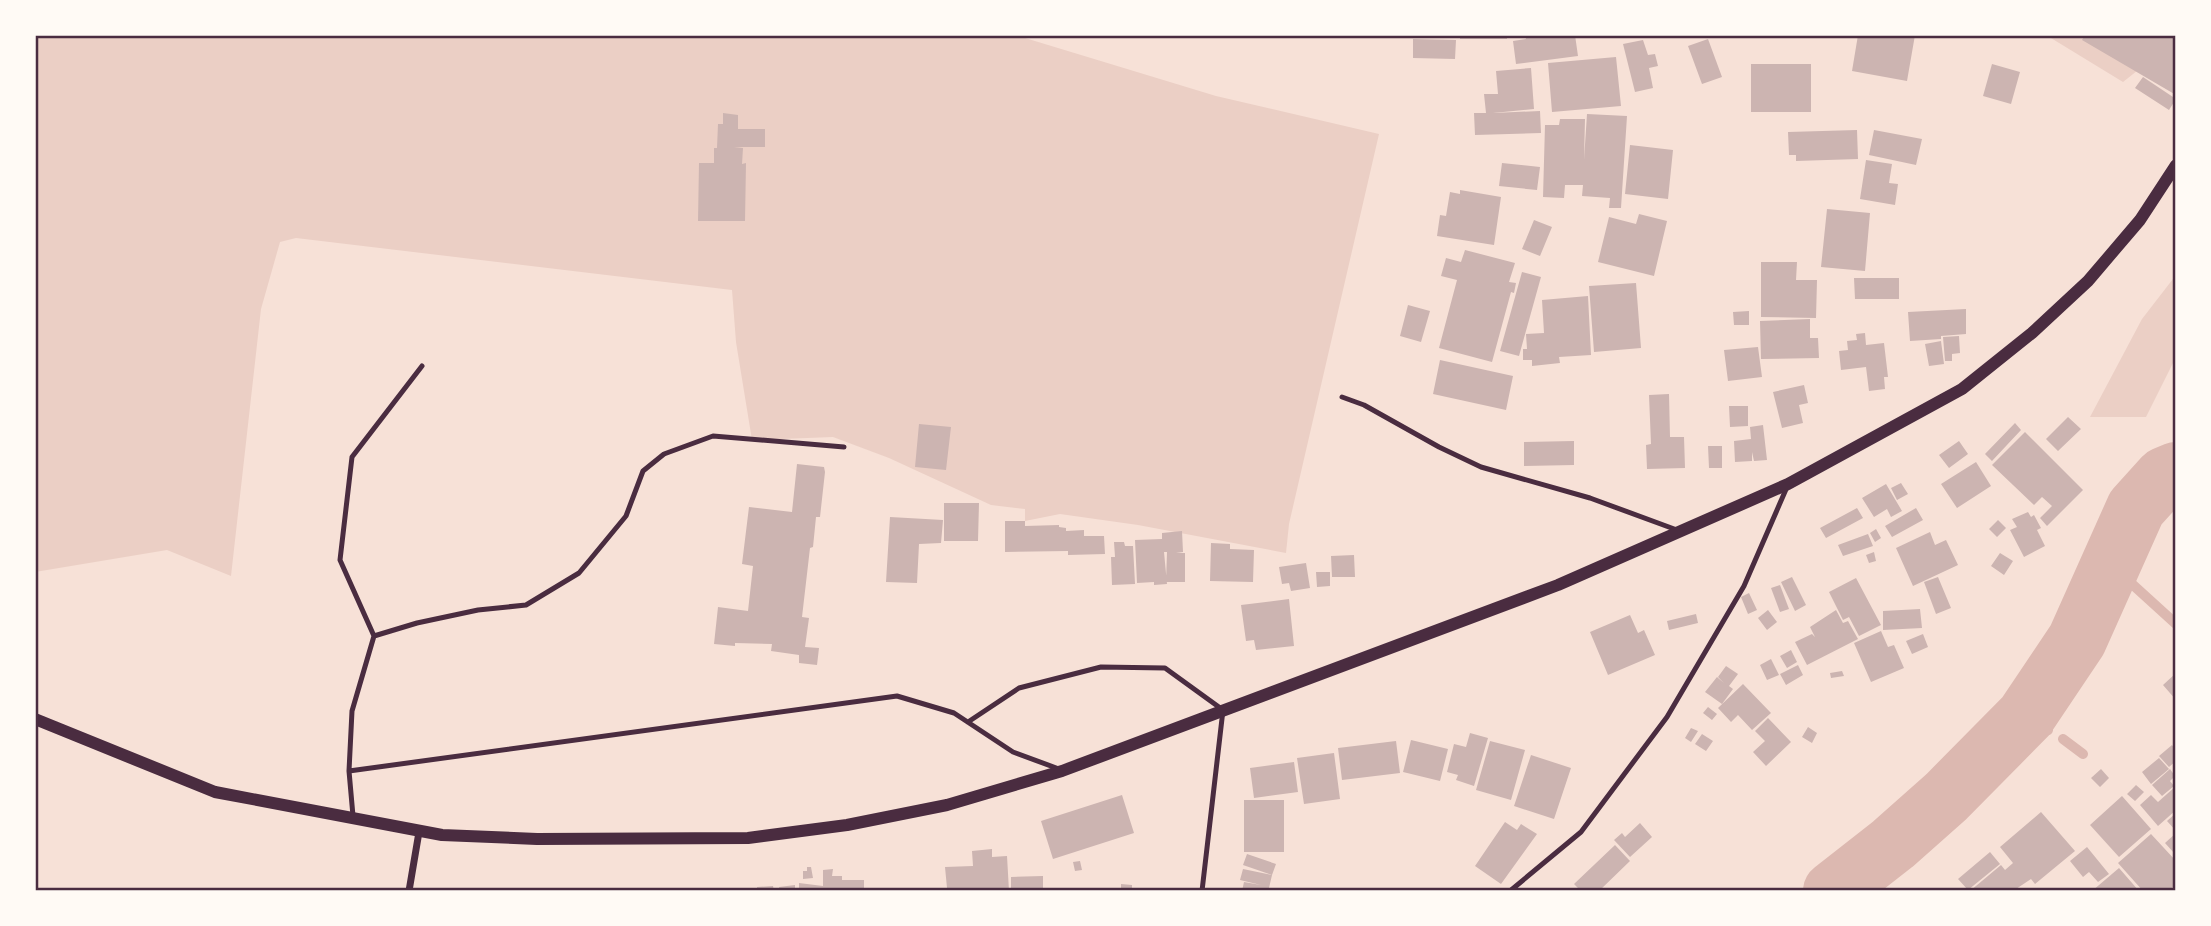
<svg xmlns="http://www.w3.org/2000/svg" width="2211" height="926" viewBox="0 0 2211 926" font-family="'Source Serif 4',serif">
	<rect width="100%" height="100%" fill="#f7e1d7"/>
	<path fill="#ebcfc5" d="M35 35H1015L1216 96 1379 134 1289 524 1286 553 1138 525 1060 514 1025 521V509L991 505 889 458 833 437 752 440 736 342 732 290 296 238 280 242 261 309 231 576 167 550 35 572Z
		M2046 35H2176V40L2123 82Z
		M2176 275V357L2146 417H2090L2142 319Z"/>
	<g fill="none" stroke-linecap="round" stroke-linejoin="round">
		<path stroke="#dcb8b0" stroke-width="10" d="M2110 564 2176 624
			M2026 716 2048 730
			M2063 739 2083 754"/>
		<path stroke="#dcb8b0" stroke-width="60" d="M1833 891 1893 844 1946 797 2026 716 2077 640 2136 508 2164 477 2176 472"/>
	</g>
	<path fill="#ccb4b1" d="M1460 35H1507V39H1460Z
		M1525 35H1575L1578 56 1516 64 1513 41 1526 39Z
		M1858 35H1915L1907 81 1852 71Z
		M2085 35H2176V95L2082 40Z
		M1413 39 1456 40 1455 59 1413 58Z
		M1708 39 1722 77 1702 84 1688 46Z
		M1643 40 1648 55 1655 54 1658 66 1649 68 1653 88 1635 92 1623 44Z
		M1616 57 1621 106 1552 112 1548 63Z
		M1751 64H1811V112H1751Z
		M1992 64 2020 72 2011 104 1983 96Z
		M1531 68 1534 109 1493 113 1540 111 1541 133 1475 135 1474 113H1486L1484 94H1498L1496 71Z
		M2143 77 2176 99 2169 110 2135 88Z
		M723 113 738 115V129H765V147H734L743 148 742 164 746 163 745 221H698L699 163H714V148H717L718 124H723Z
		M1587 114 1627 116 1621 208H1609L1610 198 1582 196 1583 185H1565L1564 198 1543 197 1545 125H1559L1560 119H1585L1584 160Z
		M1857 130 1858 159 1796 161V155H1789L1788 132Z
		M1874 130 1922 139 1916 165 1869 155Z
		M1630 145 1673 150 1668 199 1625 194Z
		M1866 160 1892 164 1889 183 1898 184 1895 205 1860 199Z
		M1502 163 1540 167 1537 190 1499 186Z
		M1460 190 1501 197 1494 245 1437 236 1440 215 1446 216 1450 192 1460 194Z
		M1827 209 1870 213 1865 271 1821 267Z
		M1639 214 1667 221 1654 276 1598 262 1609 217 1636 224Z
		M1534 220 1552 227 1540 256 1522 249Z
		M1465 250 1515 263 1509 282 1516 283 1514 293 1511 292 1492 362 1439 348 1457 280 1441 276 1446 258 1461 262Z
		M1761 262H1797L1796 280H1817L1816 318 1761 317Z
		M1522 272 1541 277 1519 356 1500 351Z
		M1854 278H1899V299H1855Z
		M1636 283 1641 348 1594 352 1589 286Z
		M1588 296 1591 355 1559 357 1560 363 1532 366V360H1523V349H1527L1526 334 1544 333 1542 300Z
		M1408 305 1430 311 1421 342 1400 336Z
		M1966 309V334L1941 336V339L1910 341 1908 312Z
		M1749 311V325H1734L1733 312Z
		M1810 319V338H1818L1819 358 1761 359 1760 321Z
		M1865 333 1866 345 1884 343 1888 377H1884L1885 389 1869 391 1866 367 1841 370 1839 351 1848 350 1847 341 1857 340 1856 334Z
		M1959 336 1960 353 1952 354V361H1945L1943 337Z
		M1941 341 1944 364 1929 366 1925 344Z
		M1758 347 1762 377 1728 381 1724 350Z
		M1440 360 1513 376 1506 410 1433 394Z
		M1804 385 1808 403 1799 405 1803 423 1782 428 1773 392Z
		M1669 394 1670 437H1684L1685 468 1647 469 1646 445 1651 444 1649 395Z
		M1729 406H1748V426L1730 427Z
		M2068 417 2081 429 2058 451 2046 439Z
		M2015 423 2021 430 1992 461 1985 454Z
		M919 424 951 427 946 470 915 467Z
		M1763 425 1767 460 1754 461 1752 452V461L1735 462 1734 441 1751 439 1750 427Z
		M2025 432 2083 490 2047 526 2040 518 2052 506 2042 497 2034 505 1992 465Z
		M1574 441V465L1524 466V442Z
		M1959 441 1968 454 1949 468 1939 455Z
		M1708 446H1722V468H1709Z
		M1976 462 1991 486 1957 508 1941 484Z
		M797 464 824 467 825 472 820 517H816L813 547 810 548 802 617 809 618 805 647 819 648 817 665 799 663V655L771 651 772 644 735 643V646L714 644 718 607 748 611 753 566 742 564 749 507 792 512Z
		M1901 483 1908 494 1897 500 1891 488Z
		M1886 484 1902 511 1891 517 1887 509 1874 517 1862 498Z
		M944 503H979L978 541H944Z
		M1857 508 1863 518 1826 538 1820 528Z
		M1916 508 1923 520 1892 537 1885 526Z
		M2028 512 2031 517 2034 515 2041 528 2037 530 2045 546 2024 557 2010 530 2017 527 2012 519Z
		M890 517 943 520 941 543 919 544 917 583 886 582Z
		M1998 520 2006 528 1997 537 1989 529Z
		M1005 521H1025V526L1059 525V527L1066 528V531L1084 530V536H1104L1105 554 1068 555V551L1005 552Z
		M1876 529 1881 538 1875 542 1870 533Z
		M1182 531 1183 552 1176 553H1185V582H1166L1167 552H1164L1167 584 1154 585V582L1137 583 1135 540 1162 539V533Z
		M1930 532 1935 545 1946 540 1958 565 1913 586 1896 548Z
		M1868 534 1873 546 1843 556 1838 545Z
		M1114 542H1124L1125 546H1133L1135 584 1112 585 1111 557H1115Z
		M1211 543 1230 544V549L1254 550 1253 582 1210 581Z
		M1874 552 1876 561 1869 563 1866 555Z
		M2000 553 2013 561 2004 575 1991 566Z
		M1354 555 1355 577H1332L1331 556Z
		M1306 563 1310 588 1291 591 1289 583 1282 584 1279 567Z
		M1316 572H1330V586L1317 587Z
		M1792 577 1806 605 1795 611 1781 582Z
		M1938 577 1951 608 1936 614 1924 582Z
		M1856 578 1881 625 1859 636 1849 617 1843 620 1829 592Z
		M1780 585 1789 609 1780 612 1771 588Z
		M1749 593 1757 610 1748 614 1741 597Z
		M1289 599 1294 646 1256 650 1254 640 1246 641 1241 605Z
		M1920 609 1922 628 1883 630V611Z
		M1768 610 1777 622 1767 630 1758 618Z
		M1836 610 1843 623 1848 621 1858 639 1807 665 1795 642 1812 634 1815 637 1810 627Z
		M1696 614 1698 623 1669 630 1667 621Z
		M1630 615 1638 633 1644 630 1655 655 1608 675 1590 632Z
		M1881 631 1888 647 1894 645 1904 668 1871 682 1854 643Z
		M1923 634 1928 647 1912 654 1906 641Z
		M1791 650 1797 662 1787 668 1780 656Z
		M1771 659 1779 675 1767 680 1760 665Z
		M1798 665 1803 675 1786 685 1780 674Z
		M1726 666 1738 674 1729 686 1733 689 1722 704 1705 692 1717 677 1724 683 1718 677Z
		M1842 671 1844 676 1831 678 1830 673Z
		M2176 673V700L2163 685Z
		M1743 684 1771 713 1752 730 1738 715 1731 722 1718 708Z
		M1708 707 1717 714 1712 720 1703 713Z
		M1768 718 1791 742 1766 766 1753 752 1765 741 1755 731Z
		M1808 727 1817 733 1812 743 1802 737Z
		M1691 728 1698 731 1691 742 1685 738Z
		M1470 733 1488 738 1474 786 1456 780 1458 775 1447 772 1454 744 1466 747Z
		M1702 734 1713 741 1706 751 1695 744Z
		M1411 740 1448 749 1440 781 1403 772Z
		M1396 741 1400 773 1342 780 1338 748Z
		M1490 741 1525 750 1511 800 1476 790Z
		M2172 745 2176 751V761L2169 767 2159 756Z
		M1334 753 1340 799 1304 804 1297 758Z
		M1531 755 1571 768 1554 819 1514 806Z
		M2159 758 2169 769 2151 784 2142 772Z
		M1294 762 1298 792 1254 798 1250 768Z
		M2101 769 2109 778 2100 787 2091 778Z
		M2170 769 2175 776 2170 781 2174 786 2162 796 2152 785Z
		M2136 785 2144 792 2135 801 2127 794Z
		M2176 786V810L2158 826 2140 805 2151 795 2158 802Z
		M1122 795 1134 833 1053 859 1041 821Z
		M2122 796 2151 829 2119 857 2090 825Z
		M1244 800H1284V852H1244Z
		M2041 812 2075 851 2035 884 2031 879 2013 891H1970L2001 865 2005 870 2013 863 2000 847Z
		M2176 813V831L2167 821Z
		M1505 822 1517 830 1521 824 1537 834 1501 884 1475 866Z
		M1640 823 1652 837 1630 857 1614 840 1622 833 1625 837Z
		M2176 833V851L2174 853 2165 843Z
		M2151 834 2176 861V884L2169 891H2143L2118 863Z
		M1615 845 1630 861 1599 891H1581L1574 884Z
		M2087 847 2109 874 2098 882 2089 872 2083 877 2070 861Z
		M992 849V857L1007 856 1009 891H938V888H947L945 867 973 866 972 851Z
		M1990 852 2000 864 1968 890 1958 879Z
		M1247 854 1276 864 1272 875 1243 865Z
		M1080 861 1082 870 1075 871 1073 862Z
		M807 867H811L813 878 803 879V871H807Z
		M2119 868 2139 891H2092Z
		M833 869 832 876H842V880H864V891H799V883L823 886V870Z
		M1243 869 1272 875 1269 888 1279 891H1242L1244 882 1261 885 1240 880Z
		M1043 876V891H1011V877Z
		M1121 884 1132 885V891H1121Z
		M795 885V891H780L779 887Z
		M773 886 774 891H757V887Z"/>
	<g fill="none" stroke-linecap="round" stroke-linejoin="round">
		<path stroke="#4a2c40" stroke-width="5" d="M1342 397 1364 405 1439 447 1481 467 1590 498 1677 530
			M374 636 340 560 352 457 422 366
			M968 722 1019 688 1101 667 1165 668 1223 710 1202 891
			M349 771 897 696 954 713 1013 752 1059 769
			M353 816 349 771 352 711 374 636 417 623 478 610 526 605 579 573 626 516 643 471 664 454 713 436 844 447
			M1510 891 1581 832 1667 717 1744 586 1787 487"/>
		<path stroke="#4a2c40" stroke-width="7" d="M409 891 419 832"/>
		<path stroke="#4a2c40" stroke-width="12" d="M35 719 215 792 442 835 537 839 748 838 847 825 947 805 1062 771 1558 585 1788 484 1962 389 2032 333 2088 281 2140 220 2176 165"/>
	</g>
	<rect width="2211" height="926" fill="none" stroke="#fffaf5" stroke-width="74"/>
	<rect x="37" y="37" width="2137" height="852" fill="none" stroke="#4a2c40" stroke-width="2.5"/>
</svg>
